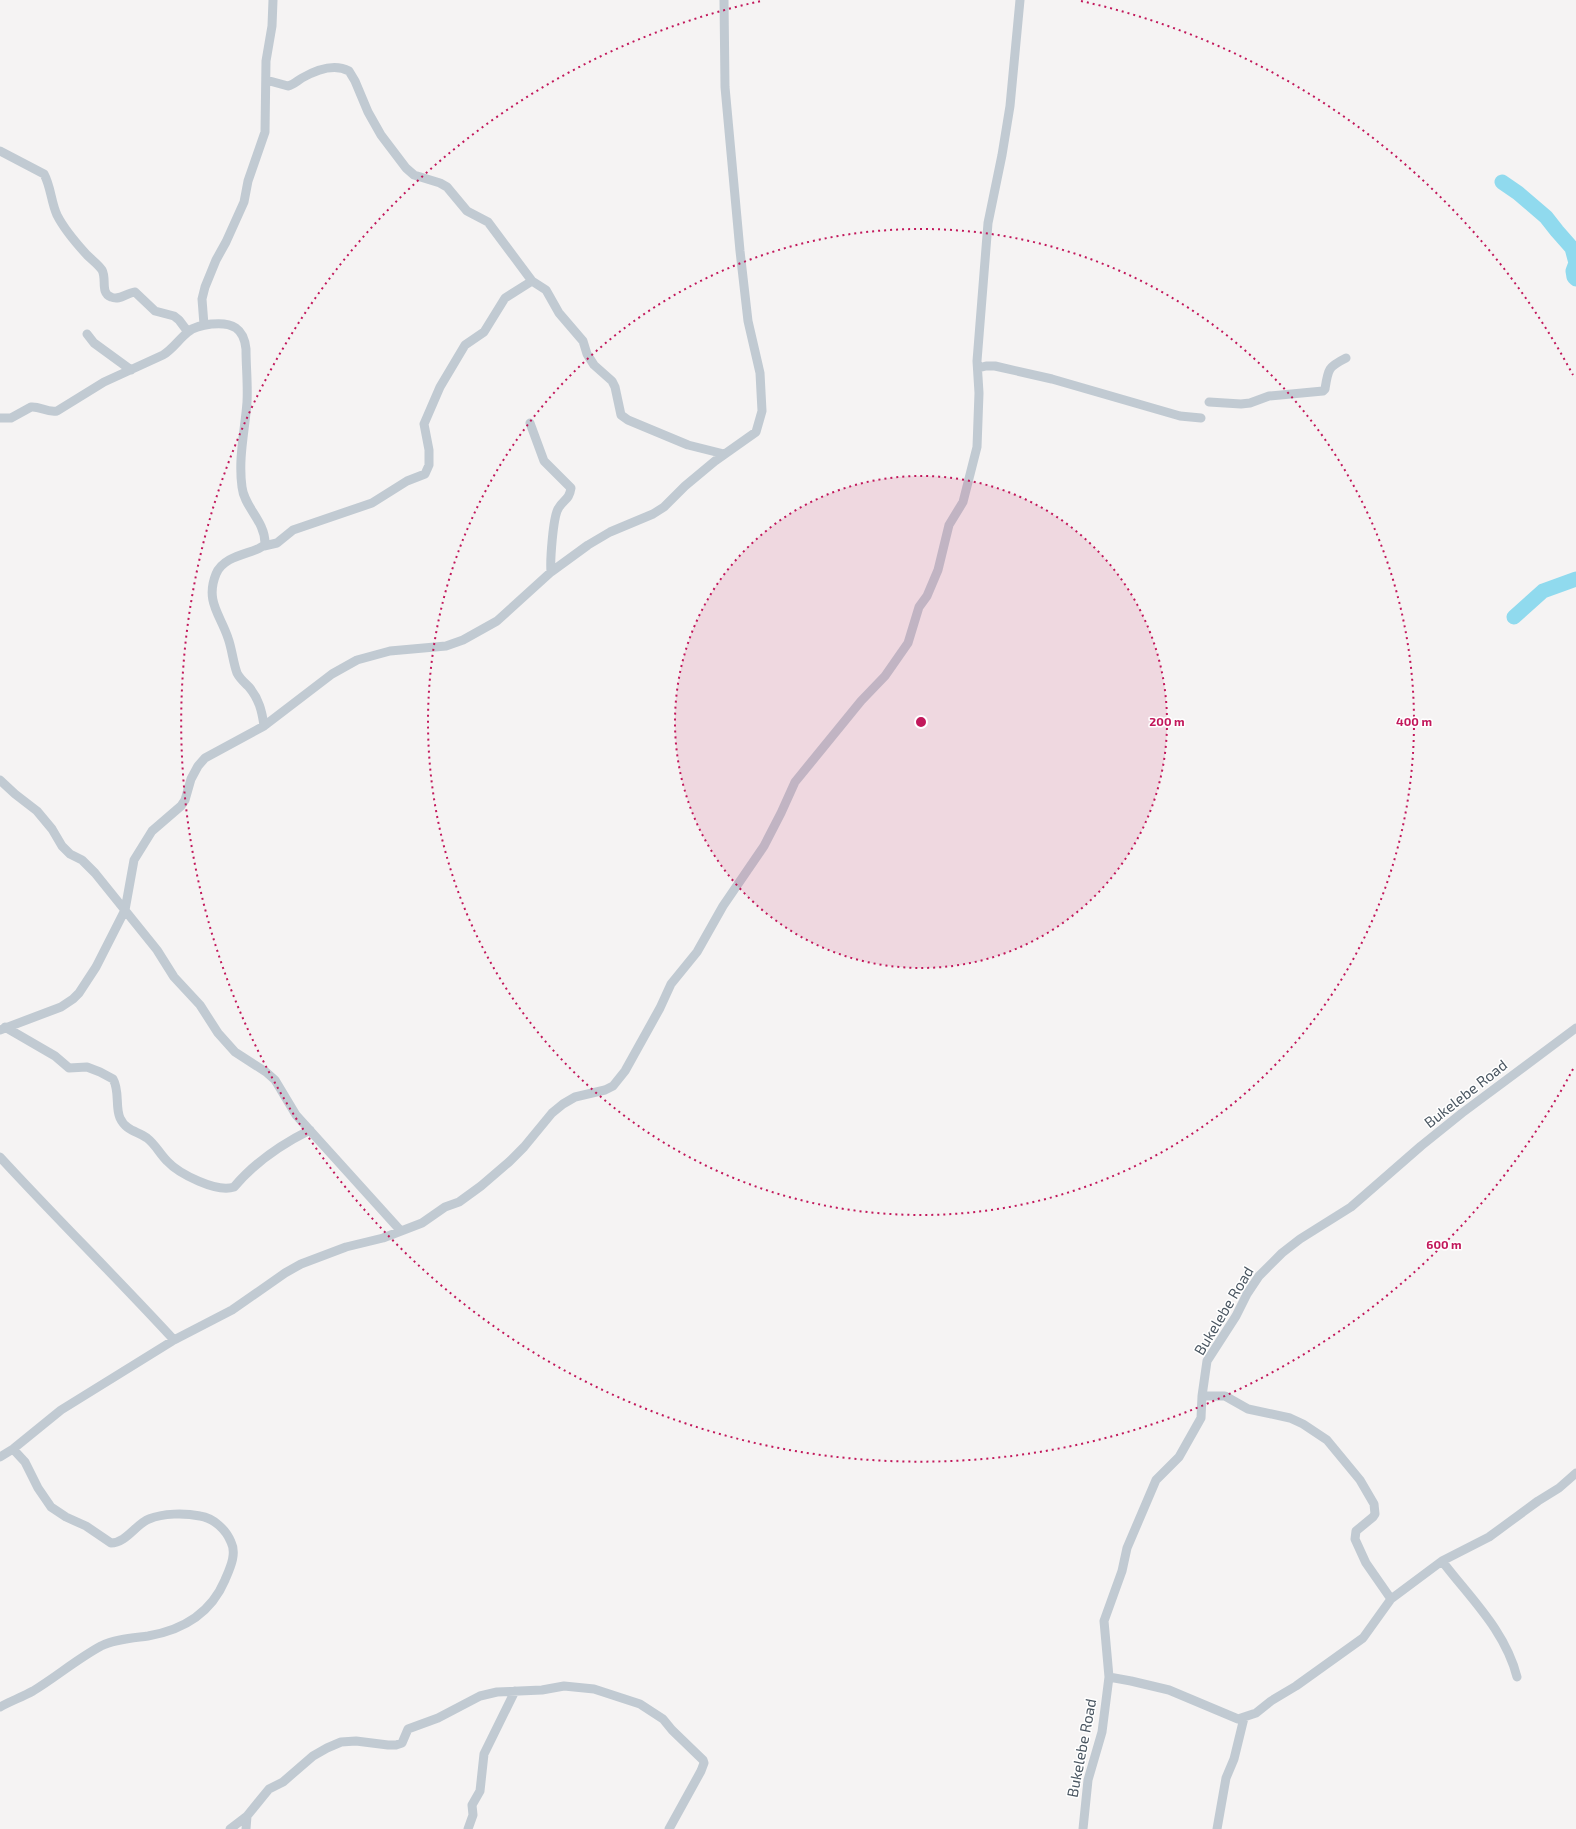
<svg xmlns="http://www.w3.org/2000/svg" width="1576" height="1829" viewBox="0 0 1576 1829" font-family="'Exo 2',sans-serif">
	<rect width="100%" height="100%" fill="#f5f3f3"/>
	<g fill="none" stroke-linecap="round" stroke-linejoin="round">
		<path stroke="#90daee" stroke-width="15" d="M1502 182 1518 193 1546 217 1557 231 1572 248 1576 263 1573 271 1574 277 1576 279
			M1514 617 1543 591 1576 579"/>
		<path stroke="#c1cad2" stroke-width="9" d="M266 80 288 86C293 85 297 81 302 78 316 70 334 63 349 71L355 81 368 112 381 135 406 168 414 175 440 183 447 187 467 211 488 222 532 281 546 290 559 313 583 341 587 354 594 365 612 381 615 387 621 415 628 420 688 445 724 454
			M0 151 44 174C51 187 51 202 57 215 64 229 76 243 87 255 92 260 98 264 102 270 107 279 100 293 111 297 120 301 126 293 135 292L155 311 174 316 179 320 188 332
			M204 325 202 299 205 287 216 260 226 242 244 202 248 181 265 132 266 61 272 26 273 0
			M87 334 94 343 131 370
			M978 368 986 366H995L1052 379 1180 416 1201 418
			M1209 402 1241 404 1250 403 1269 396 1323 391 1325 389C1328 369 1328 367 1346 358
			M0 418H11L31 407C40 406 47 413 57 411L104 382 163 355C173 349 179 339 188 332 195 326 204 325 212 324 232 322 244 328 246 349 246 367 248 384 247 402 245 430 238 458 242 487 244 507 265 521 265 543 261 554 225 552 216 574 205 601 220 614 228 638 232 649 233 662 237 673 240 679 245 683 249 687 259 699 262 711 264 726
			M530 423 544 461 571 488C569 501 563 499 558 509 553 518 550 560 551 572
			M264 546 277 543 293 530 372 503 407 481 425 474 429 465V450L424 424 440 387 465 345 484 332 505 298 532 281
			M0 780 15 794 37 811 52 829 62 846 70 854 82 860 95 873 157 950 174 977 200 1005 218 1033 235 1052 266 1072 275 1080 296 1115 400 1230
			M5 1027 55 1056 69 1068 87 1067 100 1072 113 1079C120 1091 115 1107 120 1118 126 1131 137 1131 147 1138 155 1144 160 1154 167 1161 179 1174 217 1193 234 1187 255 1162 280 1145 310 1130
			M0 1030 61 1007 73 999 79 993 96 967 125 910 134 860 152 831 181 806 185 800 191 779 198 766 205 758 264 726 332 674 357 660 390 651 446 646 463 640 497 621 551 572 588 545 610 532 653 514 664 507 685 486 715 461 756 432 762 411 760 373 748 321 740 251 725 87 724 0
			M0 1157C57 1219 117 1278 174 1340
			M1202 1396H1225L1248 1409 1290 1418 1303 1424 1327 1440 1360 1480 1374 1504 1375 1514 1373 1517 1356 1531 1355 1539 1366 1563 1391 1599
			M0 1457 13 1449 61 1410 174 1340 232 1310 285 1273 301 1264 346 1247 383 1238 422 1223 445 1207 459 1202 481 1186 509 1162 524 1147 552 1113 563 1104 575 1097 605 1090 613 1086 625 1071 660 1008 671 984 697 952 723 906 764 846 781 813 795 782 861 701 885 676 908 643 919 607 927 596 938 570 949 525 963 502 977 447 979 393 977 361 988 223 1002 155 1010 106 1020 0
			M1442 1561C1470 1598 1505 1630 1517 1677
			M1109 1677 1131 1681 1169 1690 1238 1719 1256 1713 1271 1701 1296 1686 1363 1638 1391 1599 1442 1561 1489 1537 1538 1501 1559 1488 1576 1473
			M0 1707C11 1701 22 1697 33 1691 56 1677 77 1659 101 1646 115 1639 133 1638 148 1636 183 1630 211 1613 225 1580 230 1568 237 1554 231 1542 226 1530 214 1518 200 1516 185 1513 163 1513 149 1519 136 1524 126 1543 111 1543L86 1526 66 1517 51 1507 38 1488 25 1462 13 1449
			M230 1829 247 1816 269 1789 283 1782 313 1756 327 1748 341 1742 356 1741 388 1745H396L402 1743 408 1729 438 1718 480 1696 497 1692 542 1690 564 1686 594 1689 640 1704 663 1719 672 1730 703 1760 704 1763 701 1771 669 1829
			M246 1829 247 1816
			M468 1829 473 1815 472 1805 480 1791 484 1754 515 1691
			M1083 1829 1088 1780 1102 1732 1109 1677 1104 1621 1122 1571 1127 1548 1156 1480 1179 1457 1201 1418 1202 1396 1207 1361 1236 1316 1247 1294 1259 1276 1282 1253 1300 1239 1351 1207 1421 1146 1462 1113 1576 1028
			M1217 1829 1226 1778 1234 1759 1244 1718"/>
	</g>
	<circle cx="921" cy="722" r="246" fill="#c2185b" fill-opacity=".12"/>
	<g fill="none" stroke="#c2185b" stroke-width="2" stroke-dasharray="2 4">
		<circle cx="921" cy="722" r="246"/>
		<circle cx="921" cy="722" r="493"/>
		<path d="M1573 1069A739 739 0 1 1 761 1M1081 1A739 739 0 0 1 1573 375"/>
	</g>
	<g text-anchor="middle" stroke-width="3" stroke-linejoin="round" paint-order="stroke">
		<g font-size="15" fill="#4a5661" stroke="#fff">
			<text transform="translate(1466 1094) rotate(-38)" y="5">Bukelebe Road</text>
			<text transform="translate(1224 1311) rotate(-59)" y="5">Bukelebe Road</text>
			<text transform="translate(1082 1748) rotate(-79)" y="5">Bukelebe Road</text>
		</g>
	</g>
	<circle cx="921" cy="722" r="6" fill="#c2185b" stroke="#fff" stroke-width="2"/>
	<g font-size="12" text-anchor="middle" font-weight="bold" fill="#c2185b" stroke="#fff" stroke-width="3" stroke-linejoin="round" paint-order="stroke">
		<text x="1167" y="726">200 m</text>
		<text x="1414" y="726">400 m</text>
		<text x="1444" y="1249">600 m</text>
	</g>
</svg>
